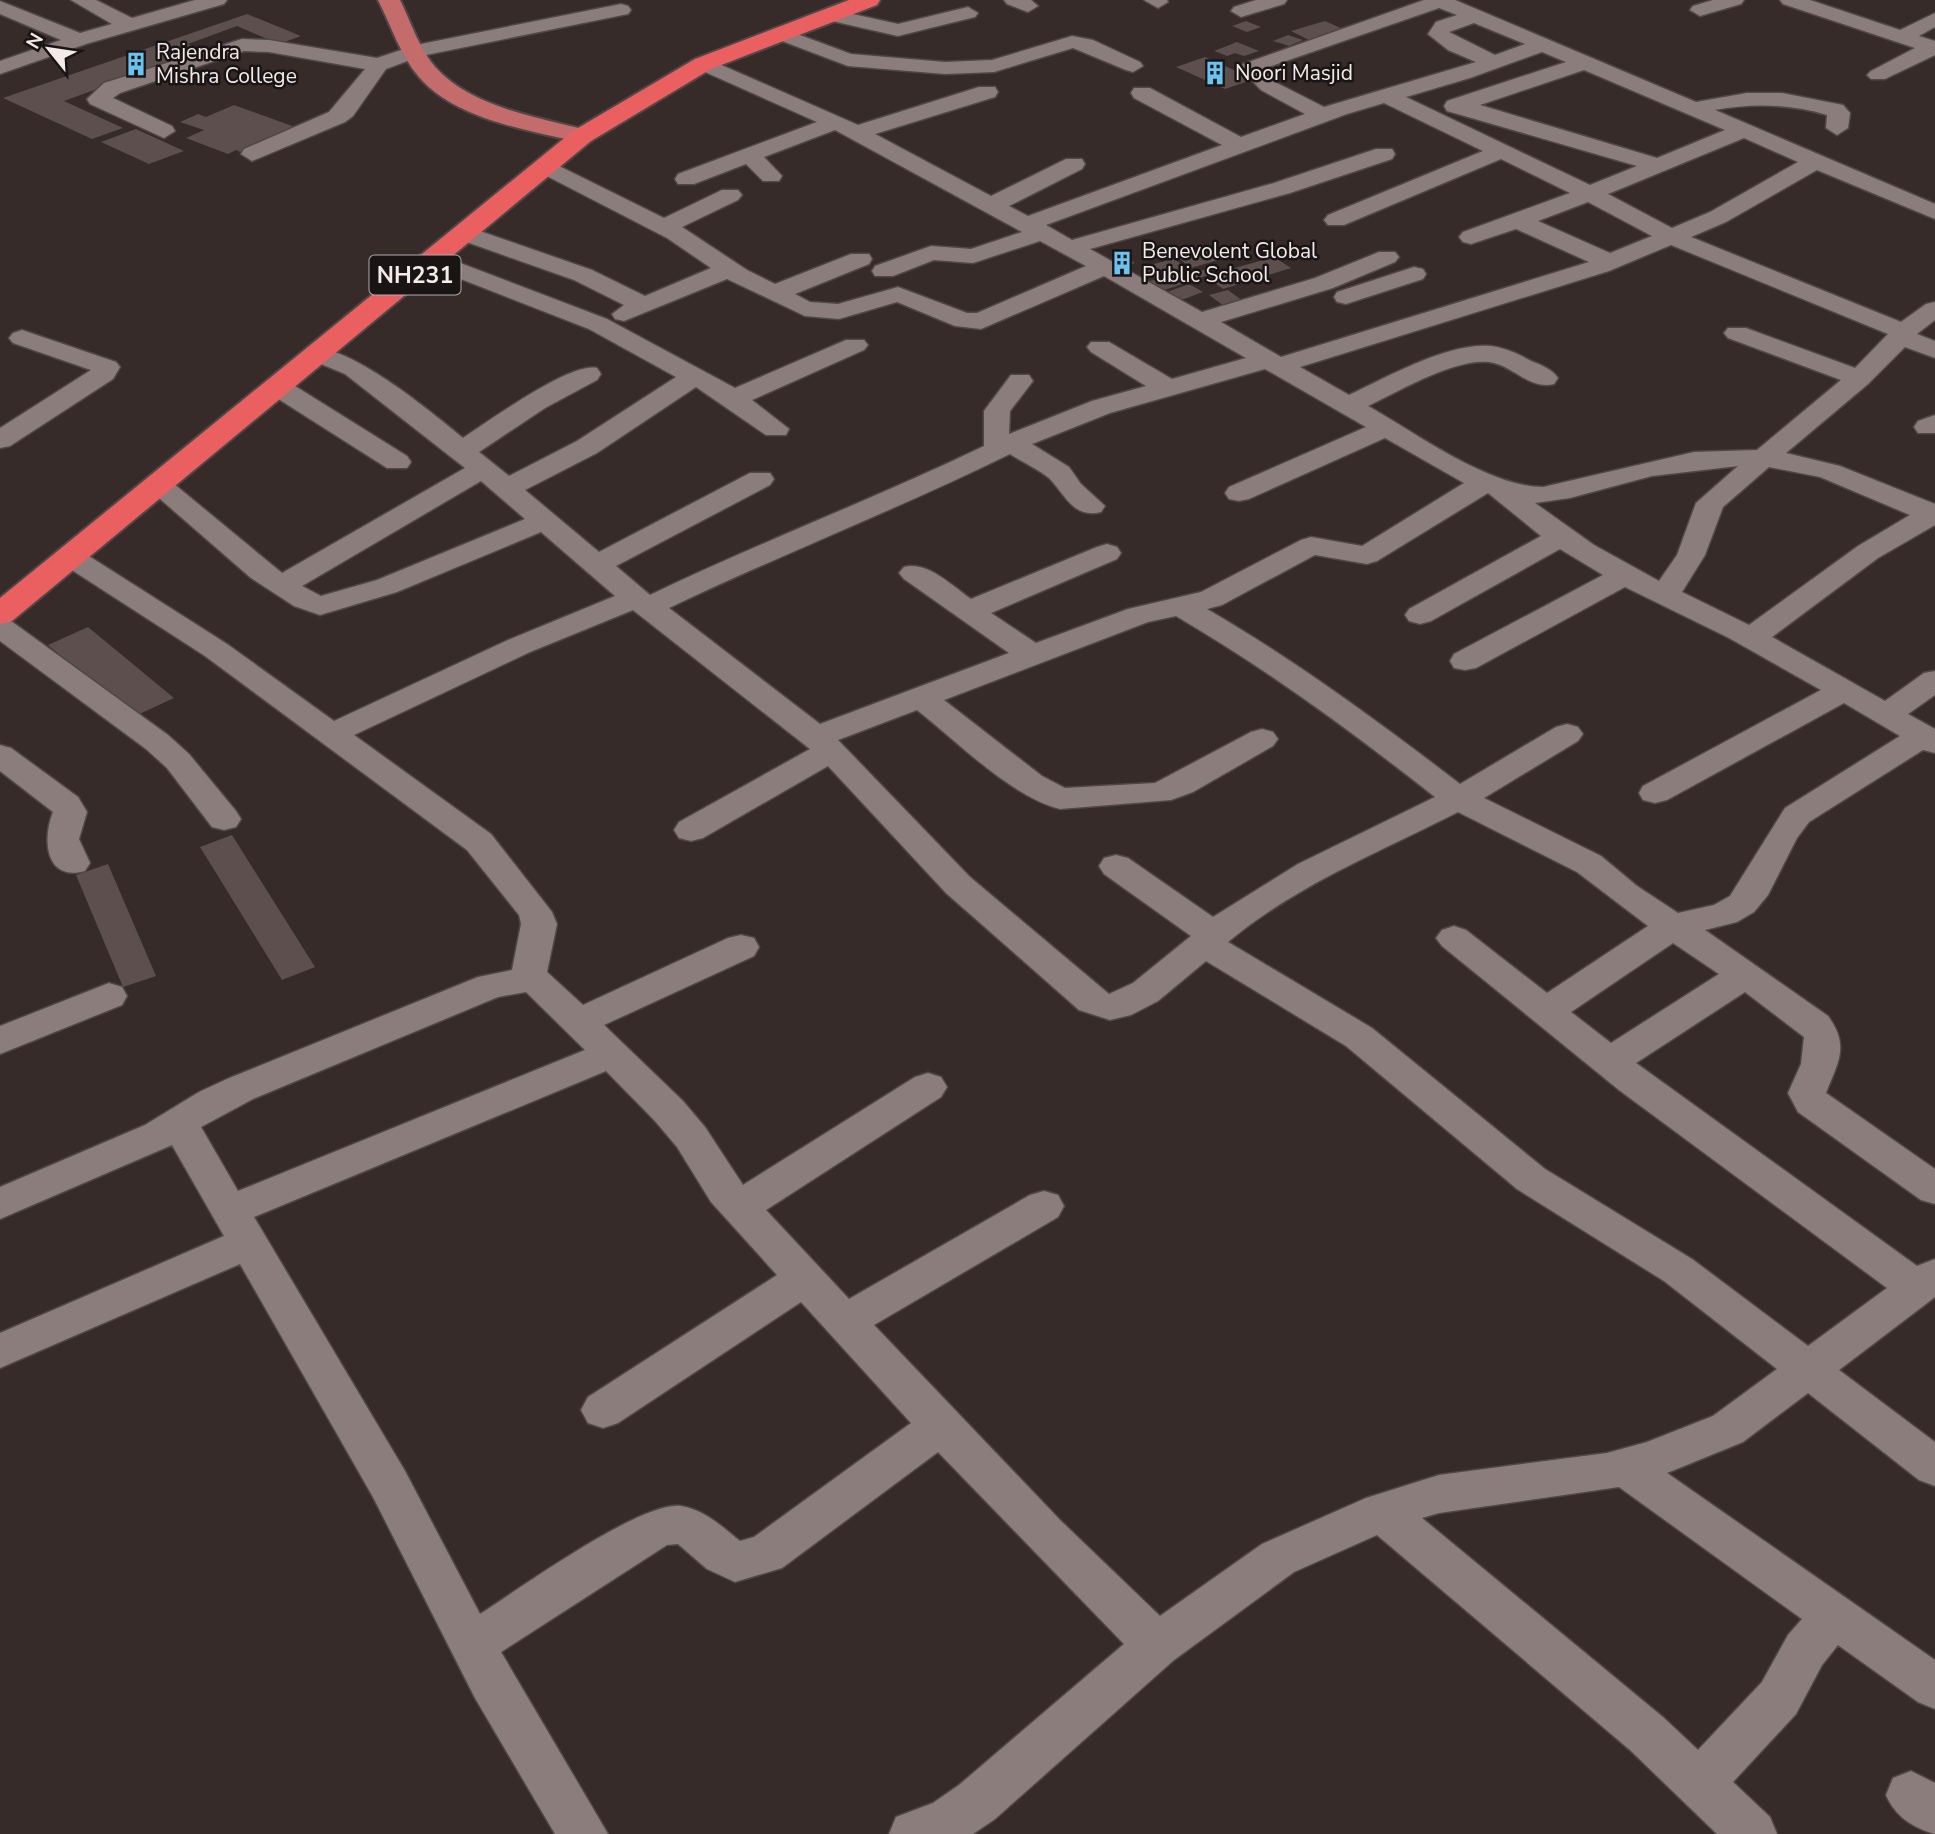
<svg xmlns="http://www.w3.org/2000/svg" width="1935" height="1834" viewBox="0 0 1935 1834" font-family="'Nunito Sans',sans-serif">
	<rect width="100%" height="100%" fill="#372b2a"/>
	<path fill="#5c4f4e" d="M247 14 301 36 279 44 237 26 188 44 199 49 210 48 64 101 123 128 92 139 3 98Z
		M1246 21 1261 27 1247 32 1232 26Z
		M1325 21 1343 29 1309 40 1291 31Z
		M1288 35 1303 40 1289 46 1273 41Z
		M1237 42 1259 51 1244 56 1235 53 1227 56 1214 51Z
		M1205 57 1254 79 1225 89 1176 67Z
		M234 105 295 127 259 143 245 154 236 150 228 154 186 138 204 130 180 122 198 114 206 117Z
		M136 129 184 151 149 164 101 142Z
		M1204 250 1218 260 1191 268 1177 257Z
		M1124 257 1135 263 1120 268 1109 262Z
		M1274 257 1291 268 1223 289 1205 276 1198 279 1191 274 1206 269 1214 274Z
		M1174 259 1187 268 1154 277 1141 267Z
		M1181 271 1195 280 1158 292 1144 283Z
		M1189 284 1203 292 1176 302 1162 294Z
		M1228 290 1247 304 1228 309 1209 295Z
		M88 627 174 698 133 717 48 645Z
		M232 835 315 967 282 980 200 847Z
		M108 864 156 976 123 987 76 875Z"/>
	<g fill="none" stroke-linecap="round" stroke-linejoin="round">
		<g stroke="#514747" stroke-width="3">
			<path id="minor" d="M71 0H96L132 18 195 0H227L224 4 86 44 0 74V61L61 40 0 14V1L80 33 112 24Z
				M1004 0H1031L1038 6 1028 12 1007 4Z
				M1144 0H1167L1168 2 1158 8Z
				M1256 0H1287L1284 4 1241 17 1231 11 1234 7Z
				M1424 0H1455L1696 102 1747 93H1782L1843 105 1850 113 1848 128 1837 135 1826 128 1827 115C1790 104 1753 103 1715 110L1935 204V219L1817 170 1726 222 1691 237 1901 322 1926 304 1935 302V320L1917 334 1935 341V358L1905 347 1868 384 1786 453 1840 466 1935 504V525L1878 558 1772 637 1885 701 1924 673 1935 671V695L1908 714 1935 729V753L1923 750 1809 822 1797 838 1768 895 1754 912 1737 922 1705 930 1828 1016C1850 1046 1838 1062 1826 1093L1935 1169V1204L1921 1200 1798 1112 1788 1093 1801 1064 1804 1037 1745 992 1636 1063 1917 1266 1935 1259V1297L1839 1370 1935 1442V1486L1919 1480 1808 1393 1743 1442 1667 1473 1935 1660V1709L1918 1702 1838 1645 1822 1665 1796 1714 1733 1782 1770 1817 1777 1834H1717L1630 1750 1377 1535 1294 1572 1174 1660 995 1819 973 1834H889L896 1817 933 1803 959 1785 1124 1644 938 1452 782 1568 735 1582 707 1569 678 1544 667 1545 501 1652 608 1834H555L475 1698 373 1497 240 1264 0 1368V1333L224 1236 172 1145 0 1219V1187L145 1125 199 1092 227 1079 478 977 512 970 521 924 519 915 467 850 205 656 61 563 56 557 61 551 71 548 81 551 227 644 334 721 508 640 615 596 541 532 397 592 320 615 294 606 251 578 144 485 148 479H168L282 573 465 468 345 374 309 359 305 354 309 349C345 340 434 414 463 438 489 421 570 362 597 368L601 374 597 380 545 408 479 452 509 476 577 441 676 377 589 329 425 265 422 260 425 255 434 253 607 319 735 388 846 340H864L868 345 864 350 752 400 789 429 786 435H766L696 387 597 453 525 490 599 552 750 473H770L774 479 770 485 616 566 650 595C760 542 874 499 984 446V411L1011 375H1029L1033 381 1010 411 1009 434 1092 401 1146 386 1091 352 1087 347 1091 342H1109L1172 379 1246 358 1104 276 981 329 955 326 897 302 839 319 805 316 727 279 624 321 615 319 612 314 624 305 574 280 458 239 454 234 458 229H474L592 270 645 296 711 268 667 238 539 172 536 167 539 162 547 160 664 218 722 190H738L742 195 738 200 682 227 747 270 775 284 851 254H869L872 259 869 264 795 294 810 302 838 304 898 287 967 313H977L1086 266 1040 241 973 263 934 260 893 276H875L872 271 875 266 931 246 971 249 1022 232 835 130 764 157 782 176 779 181H763L746 164 694 184H678L675 179 678 174 817 122 696 68 693 64 696 60H710L858 125 979 87H995L998 92 995 97 875 134 991 196 1066 159H1082L1085 164 1082 169 1009 206 1028 216 1222 145 1134 98 1131 93 1134 88H1150L1241 137 1305 114 1261 90 1240 68 1243 64ZM1439 8 1457 15 1436 22 1428 34 1448 50 1476 62 1324 107 1275 82 1263 69ZM1474 23 1525 44 1495 55 1449 32ZM1542 52 1566 62 1447 101 1444 106 1447 111 1637 166 1590 185 1406 97 1470 78ZM1584 70 1725 130 1657 158 1480 105ZM1384 103 1483 151 1328 215 1324 220 1328 225H1344L1501 159 1570 193 1463 232 1459 237 1463 242 1471 244 1516 229 1589 262 1281 357 1221 322 1333 288 1395 262 1399 257 1395 252H1379L1315 278 1202 312 1090 249 1290 193 1392 159 1395 154 1392 149H1376L1274 183 1072 240 1046 225 1347 114ZM1744 138 1798 162 1710 212 1672 228 1608 194ZM1588 202 1652 236 1610 253 1538 221ZM1671 245 1888 334 1855 368 1746 328H1728L1724 333 1728 338 1841 380 1757 450 1694 452 1543 487C1489 487 1416 433 1368 406 1399 391 1455 358 1489 362 1513 365 1529 390 1554 384L1558 378C1552 369 1541 365 1531 361 1519 354 1505 348 1491 346 1449 342 1387 377 1349 395L1300 367 1609 271ZM1265 369 1366 427 1229 487 1225 493 1229 499 1239 501 1249 499 1385 438 1464 483 1362 546 1311 537 1301 540 1201 592 1128 609 1036 643 991 613 1117 559 1121 553 1117 547 1107 544 1097 547 971 599C952 586 928 561 904 567L899 573 904 579 1009 653 820 724 669 608C782 554 898 509 1010 454 1022 462 1038 469 1049 478 1065 494 1073 519 1101 512L1105 506 1081 484 1069 467 1032 444 1110 413ZM1738 466 1696 503 1677 555 1659 581 1594 545 1535 503 1570 498 1652 476ZM1769 467 1820 477 1910 515 1858 546 1749 625 1682 592 1705 555 1723 507ZM481 481 525 519 377 580 321 596 302 586ZM1488 493 1541 536 1409 609 1405 615 1409 621 1420 624 1431 621 1560 549 1603 575 1454 654 1450 661 1454 668 1465 670 1476 668 1625 587 1729 638 1821 690 1643 786 1639 793 1643 800 1655 803 1667 800 1844 703 1900 736 1785 808 1730 896 1714 905 1678 913 1637 886 1601 856 1484 798 1578 741 1583 734 1578 727 1567 724 1556 727 1460 784C1378 721 1296 661 1207 609L1222 605 1315 555 1367 564 1377 561ZM633 610 810 749 679 822 674 830 679 838 691 841 703 838 828 766 946 893 1079 1010 1110 1020 1131 1015 1158 1001 1206 961 1346 1046 1517 1189 1664 1281 1777 1369 1713 1416 1647 1442 1607 1453 1439 1475 1366 1498 1262 1544 1160 1616 1060 1520 874 1325 1058 1217 1064 1206 1058 1195 1044 1191 1030 1195 849 1299 766 1210 941 1097 947 1087 941 1077 928 1073 915 1077 743 1185 705 1127 683 1101 604 1025 754 956 759 947 754 938 741 935 728 938 583 1005 547 972 557 924 552 912 491 834 354 735 530 652ZM1176 616C1268 670 1351 731 1435 797L1298 864 1213 917 1128 858 1116 855 1104 858 1099 866 1104 874 1191 936 1133 983 1109 994 970 877 838 740 917 710C958 742 1010 796 1060 809L1171 800 1193 792 1273 746 1278 739 1273 732 1262 729 1251 732 1155 783 1065 788 1042 776 944 700 1148 622ZM1458 812 1577 872 1648 926 1547 993 1466 930 1454 926 1442 930 1436 938 1442 946 1619 1090 1887 1288 1808 1346 1692 1259 1545 1169 1372 1028 1228 942C1296 885 1380 852 1458 812ZM1673 943 1719 974 1611 1043 1571 1012ZM526 992 585 1050 238 1191 201 1127 253 1099 498 997ZM606 1071 655 1121 677 1147 711 1202 777 1275 588 1397 581 1410 588 1423 603 1428 618 1423 801 1302 911 1423 754 1537 740 1541C721 1526 705 1510 681 1506 642 1500 518 1590 480 1614L405 1471 254 1217ZM1619 1487 1802 1619 1788 1635 1762 1682 1698 1750 1664 1718 1422 1518 1439 1513Z
				M1713 0H1744L1741 4 1700 16 1690 10 1693 6Z
				M1780 0H1810L1900 30 1935 13V27L1919 36 1935 41V55L1885 79H1871L1867 75 1871 71 1915 48 1783 4Z
				M621 4 628 6 631 10 628 14 421 56 386 69 353 116 345 122 252 161 241 154 244 149 329 112 365 69 269 52 244 51 120 93 113 98 172 126 175 131 164 138 90 104 87 99 104 83 242 39 269 40 377 58 416 45Z
				M968 7 978 13 975 17 898 36 823 19 820 15 830 9 898 24Z
				M781 28 851 54 945 62 992 60 1072 36 1093 40 1140 62 1143 66 1133 72 1126 70 1073 48 994 72 945 74 848 66 774 38 771 34Z
				M1414 267 1423 269 1426 274 1423 279 1346 304 1337 302 1334 297 1337 292Z
				M22 330 116 362 120 367 113 379 10 446 0 448V428L91 370 13 343 9 338 13 333Z
				M278 379 287 381 407 456 411 462 407 468H387L269 393 265 387 269 381Z
				M1935 415V433H1918L1914 427 1918 421Z
				M0 618 11 621 168 735 189 754 236 811 241 819 236 827 224 830 212 827 167 768 146 749 0 641Z
				M0 745 11 748 78 797 87 812 79 839 90 863 85 871C45 882 42 839 53 812L0 771Z
				M109 983 122 987 127 996 122 1005 0 1054V1026Z
				M1911 1771 1935 1783V1834C1913 1828 1895 1816 1886 1795L1893 1778Z"/>
		</g>
		<g stroke="#514747" stroke-width="4">
			<path id="major" d="M378 0H400C411 22 419 49 436 68 473 108 540 118 591 131L594 136 591 141 582 143C529 130 456 120 419 77 400 55 391 25 378 0Z"/>
		</g>
		<g stroke="#514747" stroke-width="4">
			<path id="highway" d="M849 0H880L877 5 711 69 591 141 12 621 0 624V598L573 131 695 59Z"/>
		</g>
		<use href="#minor" fill="#8b7d7b" fill-rule="evenodd"/>
		<use href="#major" fill="#c46c6b" fill-rule="evenodd"/>
		<use href="#highway" fill="#ea6061" fill-rule="evenodd"/>
	</g>
	<defs>
		<g id="building-bare" transform="scale(1.89)"><path d="M-4-6H4V6H1V3H-1V6H-4ZM-2.5-4.3h1.7v1.8h-1.7ZM.8-4.3h1.7v1.8H.8ZM-2.5-1h1.7V.8h-1.7ZM.8-1h1.7V.8H.8Z" fill="#6ac3f1" stroke="#1a1515" stroke-width="2.5" paint-order="stroke"/></g>
	</defs>
	<g fill-rule="evenodd">
		<use href="#building-bare" x="136" y="64"/>
		<use href="#building-bare" x="1215" y="73"/>
		<use href="#building-bare" x="1122" y="263"/>
	</g>
	<g text-anchor="middle" stroke-width="5" stroke-linejoin="round" paint-order="stroke">
		<g font-size="21" fill="#f3ebea" stroke="#1a1515" text-anchor="start">
			<text x="156" y="59">Rajendra<tspan x="156" dy="24">Mishra College</tspan></text>
			<text x="1235" y="80">Noori Masjid</text>
			<text x="1142" y="258">Benevolent Global<tspan x="1142" dy="24">Public School</tspan></text>
		</g>
		<rect fill="#1a1515" stroke="#b2abaa" stroke-width="2" x="369.5" y="255.5" width="91" height="39" rx="5"/>
		<g font-size="23" font-weight="bold" fill="#f3ebea">
			<text x="415" y="283">NH231</text>
		</g>
	</g>
	<g transform="translate(49 49) rotate(300)" stroke="#1a1515" stroke-width="5" paint-order="stroke">
	<path d="M0-5L12 26L0 18L-12 26Z" fill="#f3ebea"/>
	<text y="-10" font-size="19" font-weight="bold" text-anchor="middle" fill="#f3ebea">N</text>
	</g>
</svg>
